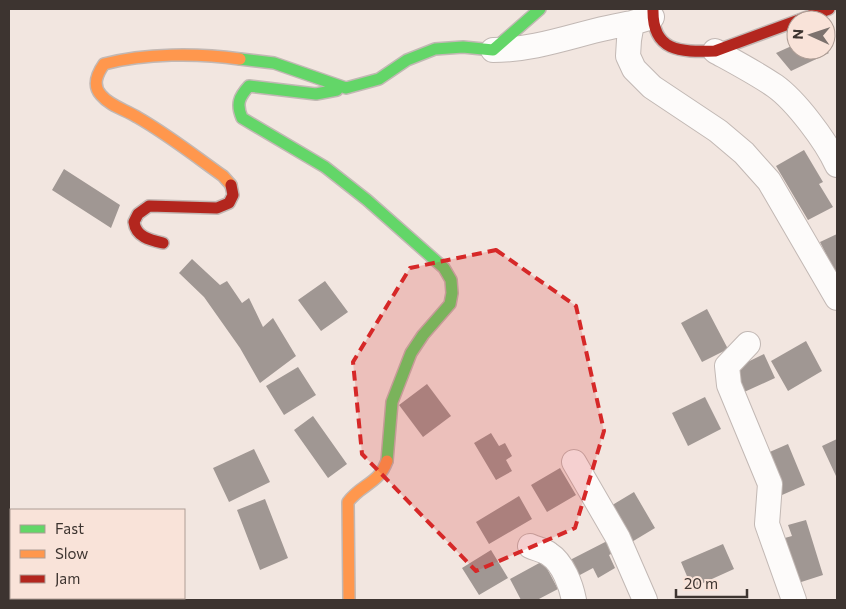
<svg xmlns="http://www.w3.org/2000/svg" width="846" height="609" viewBox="0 0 846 609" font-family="Commissioner,sans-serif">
	<rect width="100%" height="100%" fill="#f2e6e0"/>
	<path fill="#a09793" d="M796 44V50H826L829 53 791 71 776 53Z
		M804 150 823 182 819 184 833 207 808 220 776 166Z
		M64 169 120 205 111 228 52 190Z
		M837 234V276L820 242Z
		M192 259 220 285 227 281 242 303 249 298 263 327 273 318 296 356 260 383 240 348 204 297 179 273Z
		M325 281 348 312 321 331 298 300Z
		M707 309 728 349 702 362 681 323Z
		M806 341 822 371 788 391 771 361Z
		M764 354 775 378 742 393 731 370Z
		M298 367 316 395 284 415 266 386Z
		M427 384 451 416 423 437 399 405Z
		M705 397 721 429 688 446 672 413Z
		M313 416 347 464 328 478 294 430Z
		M491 433 499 446 505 443 512 456 506 460 512 471 496 480 474 443Z
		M837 439V476H836L822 446Z
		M788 444 805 485 782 495 765 454Z
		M254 449 270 482 229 502 213 468Z
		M560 468 576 495 547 512 531 485Z
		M634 492 655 528 625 546 604 510Z
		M519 496 532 519 489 544 476 522Z
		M265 499 288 558 260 570 237 510Z
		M806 520 823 575 795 584 781 539 792 536 788 525Z
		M611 539 617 551 609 555 615 568 598 578 593 568 578 576 570 560Z
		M723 544 734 569 692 588 681 562Z
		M491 550 508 578 479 595 462 568Z
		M543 561 558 589 537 600H521L510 579Z"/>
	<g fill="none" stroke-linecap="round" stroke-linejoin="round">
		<g stroke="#c2b8b4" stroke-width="26">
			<path id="street" d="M652 17 632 23 629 40 628 56 634 69 652 87 718 131 744 153 769 181 837 298
				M493 50C543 50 584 30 632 23
				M715 51C735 62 756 73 775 86 796 101 826 141 837 165
				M748 344 727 366 729 385 770 484 767 524 794 600
				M574 462 618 538 645 600
				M530 546C536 549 544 550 549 554 563 563 571 585 574 600"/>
		</g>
		<g stroke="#c2b8b4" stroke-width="14">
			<path id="fast" d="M240 59 274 63 346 88 379 79 407 60 435 49 463 47 493 50 540 9
				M337 90 316 94 249 86C239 97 236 104 242 118L325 167 367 200 444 268 451 280 452 293 450 304 423 335 411 353 392 402 387 461"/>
		</g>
		<g stroke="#c2b8b4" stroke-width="14">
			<path id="slow" d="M231 185 223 176C195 156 167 134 137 117 126 110 110 106 101 95 92 85 97 74 104 64 145 53 198 53 240 59
				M349 600 348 502C361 484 379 484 387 461"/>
		</g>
		<g stroke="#c2b8b4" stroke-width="14">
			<path id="jam" d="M653 9C652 52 680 52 715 51L829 9
				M163 243C150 240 136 237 134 222L138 214 149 206 217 208 229 203 233 195 231 185"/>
		</g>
		<use href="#street" stroke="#fdfbfa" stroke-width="24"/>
		<use href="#fast" stroke="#63d668" stroke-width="11"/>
		<use href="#slow" stroke="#ff974d" stroke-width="11"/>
		<use href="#jam" stroke="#b3261e" stroke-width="11"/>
	</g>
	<path fill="#d62828" fill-opacity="0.2" stroke="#d62828" stroke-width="4" stroke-dasharray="10 6" stroke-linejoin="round" d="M496 250 576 306 604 431 575 528 476 571 362 454 353 362 410 268Z"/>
	<rect width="846" height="609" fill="none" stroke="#3d3430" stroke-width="20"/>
	<rect x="10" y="509" width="175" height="90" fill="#f9e3d9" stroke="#ae9d95"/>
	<rect x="20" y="525" width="25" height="8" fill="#63d668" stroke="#ae9d95"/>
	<text x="55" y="534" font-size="15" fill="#3d3430">Fast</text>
	<rect x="20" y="550" width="25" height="8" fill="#ff974d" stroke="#ae9d95"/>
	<text x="55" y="559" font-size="15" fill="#3d3430">Slow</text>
	<rect x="20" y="575" width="25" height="8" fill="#b3261e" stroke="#ae9d95"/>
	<text x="55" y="584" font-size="15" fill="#3d3430">Jam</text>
	<g transform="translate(811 35) rotate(273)"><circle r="24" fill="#f9e3d9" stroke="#ae9d95"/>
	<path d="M0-4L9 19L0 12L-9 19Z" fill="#7c726e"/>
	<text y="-8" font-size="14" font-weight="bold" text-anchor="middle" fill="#3d3430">N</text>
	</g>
	<path d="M676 589v8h71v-8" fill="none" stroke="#3d3430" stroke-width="2.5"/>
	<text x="684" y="589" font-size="15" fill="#3d3430" stroke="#f9e3d9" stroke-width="4" paint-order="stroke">20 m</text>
</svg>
